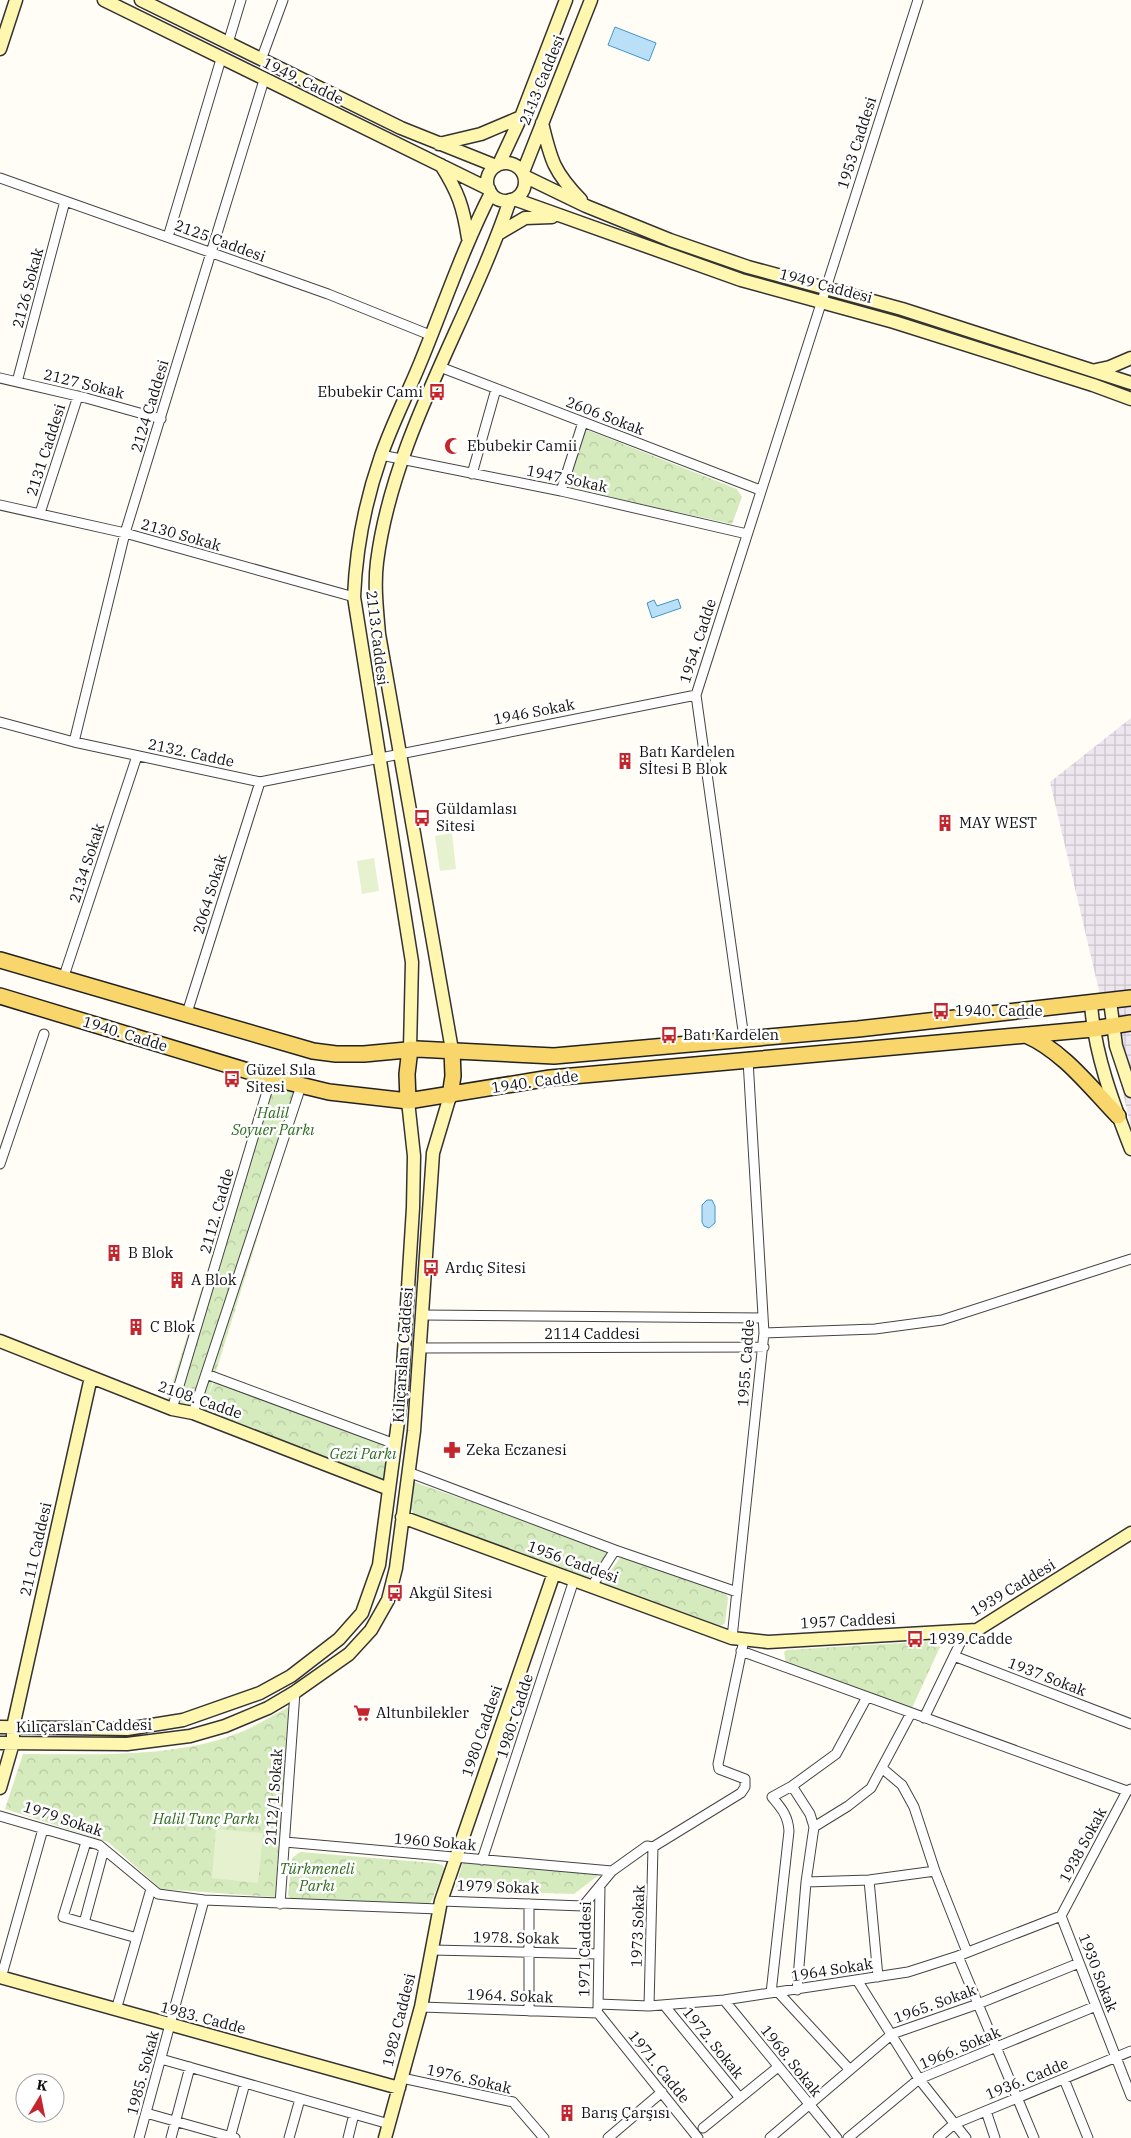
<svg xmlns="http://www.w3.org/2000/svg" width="1131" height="2138" viewBox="0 0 1131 2138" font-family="'IBM Plex Serif',serif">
	<defs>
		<pattern id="industrial-grid" width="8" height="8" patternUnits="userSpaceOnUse" patternTransform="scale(1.25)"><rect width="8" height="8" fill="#eee6ef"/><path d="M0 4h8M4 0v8" fill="none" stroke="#cbc4cc"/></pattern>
		<pattern id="park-crowns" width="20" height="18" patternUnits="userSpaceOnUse" patternTransform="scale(1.25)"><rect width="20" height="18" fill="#d5ebbd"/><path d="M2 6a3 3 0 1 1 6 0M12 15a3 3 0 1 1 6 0" fill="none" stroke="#b6c8a1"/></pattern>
	</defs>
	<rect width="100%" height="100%" fill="#fffdf5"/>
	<path fill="url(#industrial-grid)" d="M1131 718V1127L1050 782Z"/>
	<path fill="url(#park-crowns)" d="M585 429 737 489 742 497 732 524 566 488Z
		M266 1082 303 1091 208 1397 215 1379 390 1443 386 1476 377 1482 203 1410 165 1407Z
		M414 1482 606 1549 607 1554 591 1577 587 1578 414 1514 411 1509Z
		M623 1557 726 1594 728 1598 725 1623 721 1626 605 1584 606 1577 620 1558Z
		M934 1641 940 1647 912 1708 906 1709 786 1663 784 1652 787 1650Z
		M289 1707 275 1897 161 1889 108 1842 5 1809 23 1754C95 1754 179 1759 246 1730 261 1723 275 1714 289 1707Z
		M300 1852 435 1863 442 1865 445 1869 430 1904 292 1900 288 1895 292 1858Z
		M464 1858 604 1871 574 1894 455 1890Z"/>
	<path fill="#e6f2cf" d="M452 833 456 869 440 871 435 836Z
		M374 858 379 891 362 894 357 861Z
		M216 1829 263 1833 258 1883 212 1878Z"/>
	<path fill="#b9e0f7" stroke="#3f96cf" d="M615 27 656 43 649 61 608 45Z
		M678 599 681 608 652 618 647 603 654 600 657 606Z
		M707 1200H712L715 1206V1223L709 1228 704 1226 702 1222V1205Z"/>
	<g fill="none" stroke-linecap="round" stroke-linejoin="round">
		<g stroke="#444" stroke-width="11">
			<path id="street" d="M228 43 241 0
				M261 60 283 0
				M0 178 328 294 430 335
				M168 237 221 59
				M440 367 760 490
				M0 378 86 398 161 419
				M17 382 65 201
				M381 455 561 491 747 534
				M472 474 496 389
				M561 491 583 422
				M0 505 125 533 354 597
				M40 513 78 396
				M0 722 74 742 260 782 696 695
				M74 742 125 533 264 80
				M63 979 137 756
				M186 1016 260 782
				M744 1038 696 695 918 0
				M0 1164 44 1034
				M422 1315 763 1318
				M764 1333 875 1329 942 1320 1131 1259
				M420 1348 764 1347
				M206 1374 395 1444
				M172 1409 271 1078
				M193 1413 301 1086
				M408 1472 615 1550 737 1592
				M592 1586 615 1550
				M732 1638 764 1333 748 1060
				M741 1651 1127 1791
				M954 1656 1131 1724
				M924 1718 966 1631
				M883 1769 902 1785 914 1807 935 1871 967 1952
				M0 1816 99 1845 158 1894 204 1900 439 1909
				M814 1827 810 1814 792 1786 836 1754 867 1697
				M285 1842 612 1871
				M104 1849 84 1923 137 1938
				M482 1860 574 1580
				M869 1880 878 1977
				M806 1882 814 1827 848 1806 871 1788 911 1713
				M441 1901 583 1906 612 1871 647 1846 653 1847 741 1793 745 1787V1779L719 1769 718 1764 744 1640
				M280 1904 295 1692
				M1061 1916 1131 2096
				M1061 1916 1127 1791 1131 1789
				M84 1923 63 1917 86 1842
				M432 1950 599 1954
				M958 1956 1034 2138
				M1 1978 43 1829
				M857 1980 919 2079 966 2138
				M797 1990 806 1882 869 1880 935 1871
				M778 1992 850 2070
				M771 1993 789 1831C788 1815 781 1808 772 1797L792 1786
				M724 2000 837 2138
				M598 2004 649 2006 724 2000 908 1972 958 1956 1061 1916
				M664 2005 740 2098
				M649 2006 653 1847
				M421 2007 598 2013
				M598 2008 600 1886
				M116 2010 151 1889
				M529 2011V1904
				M598 2013 698 2138
				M161 2059 389 2124
				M402 2078 513 2102 544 2138
				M1064 2079 1088 2138
				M986 2111 995 2138
				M146 2113 235 2138
				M703 2128 778 2067
				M139 2138 204 1900
				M171 2138 190 2067
				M230 2138 245 2083
				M289 2138 300 2099
				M348 2138 354 2114
				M608 2138 662 2092
				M770 2138 892 2034 978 2004 1079 1963
				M848 2138 919 2079 1096 2006
				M938 2138 954 2124 1131 2051"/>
		</g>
		<g stroke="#333" stroke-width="15">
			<path id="secondary" d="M104 0 489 189
				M141 0 401 128 496 166
				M0 49 16 0
				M542 123C551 161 554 172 581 200
				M439 144 481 134 521 117
				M487 182a19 19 0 1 1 38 0a19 19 0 1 1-38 0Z
				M499 164 521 117 566 0
				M441 165C458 192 463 206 468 238
				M523 172 591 0
				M524 176 586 206 670 240 748 267 902 309 1131 383
				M514 199 741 280 894 322 1093 385 1131 399
				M498 234 525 218 552 217
				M1096 370 1110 367 1131 358
				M1110 1001 1116 1046 1131 1091
				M1091 1003C1094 1053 1113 1103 1131 1149
				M410 1049 412 962 354 597C356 548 365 502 381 456 392 424 408 393 421 361 444 305 463 248 491 193
				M452 1050 379 634C377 610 374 586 377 562 393 436 470 319 510 200
				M0 1341 172 1409 193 1413 389 1489
				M402 1517 732 1638 768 1642 977 1630 1131 1533
				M0 1727 127 1729 183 1720 260 1693 291 1676 339 1639 362 1613 379 1565 401 1399 413 1208 414 1156 408 1101
				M0 1743 127 1744 190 1736 225 1726 268 1708 295 1692 349 1654 371 1630 388 1600 396 1568 414 1431 433 1153 450 1096
				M0 1788 13 1743V1727L91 1377
				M0 1977 399 2088
				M385 2138 421 2007 441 1901 554 1573"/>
		</g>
		<g stroke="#222" stroke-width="18">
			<path id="primary" d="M0 960 313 1051 336 1054H364L417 1049 554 1056 858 1029 1131 998
				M0 996 271 1078 329 1092 408 1101 550 1078 1093 1029 1131 1023
				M1026 1035C1063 1051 1090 1087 1118 1116
				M450 1096 453 1076 452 1050
				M408 1101 407 1074 410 1049"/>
		</g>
		<use href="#street" stroke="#fff" stroke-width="9"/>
		<use href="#secondary" stroke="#fff6b0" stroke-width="12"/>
		<use href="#primary" stroke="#f9d66b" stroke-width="15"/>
	</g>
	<defs>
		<g id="bus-bare" transform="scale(1.35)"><path d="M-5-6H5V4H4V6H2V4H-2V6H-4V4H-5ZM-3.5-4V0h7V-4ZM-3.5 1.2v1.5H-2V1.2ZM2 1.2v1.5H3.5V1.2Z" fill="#c4262e" stroke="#fff" stroke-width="2.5" paint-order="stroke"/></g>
		<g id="mosque-bare" transform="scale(1.35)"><path d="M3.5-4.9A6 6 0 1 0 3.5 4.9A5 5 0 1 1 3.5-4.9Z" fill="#c4262e" stroke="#fff" stroke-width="2.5" paint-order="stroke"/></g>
		<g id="building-bare" transform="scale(1.35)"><path d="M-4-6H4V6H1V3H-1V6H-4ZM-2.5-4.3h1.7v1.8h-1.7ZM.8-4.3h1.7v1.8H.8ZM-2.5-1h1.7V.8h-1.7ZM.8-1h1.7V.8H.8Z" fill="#c4262e" stroke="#fff" stroke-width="2.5" paint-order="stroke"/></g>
		<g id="pharmacy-bare" transform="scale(1.35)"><path d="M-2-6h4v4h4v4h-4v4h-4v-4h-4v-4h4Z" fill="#c4262e" stroke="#fff" stroke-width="2.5" paint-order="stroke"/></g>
		<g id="supermarket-bare" transform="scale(1.35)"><path d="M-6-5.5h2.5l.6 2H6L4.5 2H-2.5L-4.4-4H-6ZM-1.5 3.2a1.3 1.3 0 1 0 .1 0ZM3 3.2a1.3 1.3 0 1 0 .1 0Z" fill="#c4262e" stroke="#fff" stroke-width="2.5" paint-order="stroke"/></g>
	</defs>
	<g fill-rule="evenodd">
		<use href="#bus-bare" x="437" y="392"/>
		<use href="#mosque-bare" x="453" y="446"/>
		<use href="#building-bare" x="625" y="761"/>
		<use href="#bus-bare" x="422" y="818"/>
		<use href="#building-bare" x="945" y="823"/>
		<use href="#bus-bare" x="941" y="1011"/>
		<use href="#bus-bare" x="669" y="1035"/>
		<use href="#bus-bare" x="232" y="1079"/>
		<use href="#building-bare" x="114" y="1253"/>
		<use href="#bus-bare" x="431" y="1268"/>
		<use href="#building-bare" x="177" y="1280"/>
		<use href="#building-bare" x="136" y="1327"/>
		<use href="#pharmacy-bare" x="452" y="1450"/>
		<use href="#bus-bare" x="395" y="1593"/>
		<use href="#bus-bare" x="915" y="1639"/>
		<use href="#supermarket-bare" x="362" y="1713"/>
		<use href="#building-bare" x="567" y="2113"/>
	</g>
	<g text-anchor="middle" stroke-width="5" stroke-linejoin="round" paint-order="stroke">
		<g font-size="15" fill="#111" stroke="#fff">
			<text transform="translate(542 80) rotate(-68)" y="5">2113 Caddesi</text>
			<text transform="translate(303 81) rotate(26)" y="5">1949. Cadde</text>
			<text transform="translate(857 143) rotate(-72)" y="5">1953 Caddesi</text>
			<text transform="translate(220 241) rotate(20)" y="5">2125 Caddesi</text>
			<text transform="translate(826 286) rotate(15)" y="5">1949 Caddesi</text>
			<text transform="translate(28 288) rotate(-75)" y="5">2126 Sokak</text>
			<text transform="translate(84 384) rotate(14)" y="5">2127 Sokak</text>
			<text transform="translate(150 406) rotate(-73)" y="5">2124 Caddesi</text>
			<text transform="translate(605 416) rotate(21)" y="5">2606 Sokak</text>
			<text transform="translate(46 450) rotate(-72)" y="5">2131 Caddesi</text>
			<text transform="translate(567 479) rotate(12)" y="5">1947 Sokak</text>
			<text transform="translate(181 535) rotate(16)" y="5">2130 Sokak</text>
			<text transform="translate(377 638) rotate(83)" y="5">2113 Caddesi</text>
			<text transform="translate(698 641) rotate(-72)" y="5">1954. Cadde</text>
			<text transform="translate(534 712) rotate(-11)" y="5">1946 Sokak</text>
			<text transform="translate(191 753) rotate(12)" y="5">2132. Cadde</text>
			<text transform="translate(87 863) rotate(-72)" y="5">2134 Sokak</text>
			<text transform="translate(210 894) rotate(-73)" y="5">2064 Sokak</text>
			<text transform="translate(125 1034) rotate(17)" y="5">1940. Cadde</text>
			<text transform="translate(535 1082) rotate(-8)" y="5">1940. Cadde</text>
			<text transform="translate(217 1211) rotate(-74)" y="5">2112. Cadde</text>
			<text x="592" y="1339">2114 Caddesi</text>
			<text transform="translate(403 1355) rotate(-86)" y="5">Kılıçarslan Caddesi</text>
			<text transform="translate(746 1363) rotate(-86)" y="5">1955. Cadde</text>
			<text transform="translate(200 1400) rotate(19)" y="5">2108. Cadde</text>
			<text transform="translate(36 1549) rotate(-77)" y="5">2111 Caddesi</text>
			<text transform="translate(573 1562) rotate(20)" y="5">1956 Caddesi</text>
			<text transform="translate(1013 1588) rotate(-31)" y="5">1939 Caddesi</text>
			<text transform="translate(848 1621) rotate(-3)" y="5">1957 Caddesi</text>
			<text transform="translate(1047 1677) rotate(21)" y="5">1937 Sokak</text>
			<text transform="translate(515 1716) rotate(-72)" y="5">1980. Cadde</text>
			<text transform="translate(84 1726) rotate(-1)" y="5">Kılıçarslan Caddesi</text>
			<text transform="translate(482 1731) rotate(-71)" y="5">1980 Caddesi</text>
			<text transform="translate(274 1797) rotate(-86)" y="5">2112/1 Sokak</text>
			<text transform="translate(63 1819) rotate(18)" y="5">1979 Sokak</text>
			<text transform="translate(435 1842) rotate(5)" y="5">1960 Sokak</text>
			<text transform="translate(1083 1845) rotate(-62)" y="5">1938 Sokak</text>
			<text transform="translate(498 1887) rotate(2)" y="5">1979 Sokak</text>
			<text transform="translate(638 1926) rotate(-88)" y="5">1973 Sokak</text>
			<text transform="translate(516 1938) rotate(1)" y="5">1978. Sokak</text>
			<text transform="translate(585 1949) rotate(-89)" y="5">1971 Caddesi</text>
			<text transform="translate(832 1970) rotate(-9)" y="5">1964 Sokak</text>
			<text transform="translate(1098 1973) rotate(69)" y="5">1930 Sokak</text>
			<text transform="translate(510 1996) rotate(2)" y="5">1964. Sokak</text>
			<text transform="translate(935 2004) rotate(-20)" y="5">1965. Sokak</text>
			<text transform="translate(203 2018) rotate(15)" y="5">1983. Cadde</text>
			<text transform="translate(399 2020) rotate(-76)" y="5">1982 Caddesi</text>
			<text transform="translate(713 2043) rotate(51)" y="5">1972. Sokak</text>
			<text transform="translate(960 2048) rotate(-23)" y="5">1966. Sokak</text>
			<text transform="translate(791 2061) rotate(51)" y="5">1968. Sokak</text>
			<text transform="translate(659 2067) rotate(51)" y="5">1971. Cadde</text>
			<text transform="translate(143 2073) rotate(-75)" y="5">1985. Sokak</text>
			<text transform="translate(469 2079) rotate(13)" y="5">1976. Sokak</text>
			<text transform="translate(1027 2079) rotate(-22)" y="5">1936. Cadde</text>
		</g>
		<g font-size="15" fill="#111" stroke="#fff" text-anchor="start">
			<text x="423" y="397" text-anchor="end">Ebubekir Cami</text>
			<text x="467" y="451">Ebubekir Camii</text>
			<text x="639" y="757">Batı Kardelen<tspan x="639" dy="17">Sİtesi B Blok</tspan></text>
			<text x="436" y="814">Güldamlası<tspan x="436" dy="17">Sitesi</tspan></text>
			<text x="959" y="828">MAY WEST</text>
			<text x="955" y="1016">1940. Cadde</text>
			<text x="683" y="1040">Batı Kardelen</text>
			<text x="246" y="1075">Güzel Sıla<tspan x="246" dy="17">Sitesi</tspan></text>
			<text x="128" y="1258">B Blok</text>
			<text x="445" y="1273">Ardıç Sitesi</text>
			<text x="191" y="1285">A Blok</text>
			<text x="150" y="1332">C Blok</text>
			<text x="466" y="1455">Zeka Eczanesi</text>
			<text x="409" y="1598">Akgül Sitesi</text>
			<text x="929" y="1644">1939.Cadde</text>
			<text x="376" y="1718">Altunbilekler</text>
			<text x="581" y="2118">Barış Çarşısı</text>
		</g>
		<g font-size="15" font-style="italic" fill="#2f6b1f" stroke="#fff">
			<text x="273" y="1118">Halil<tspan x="273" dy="17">Soyuer Parkı</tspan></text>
			<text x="363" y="1459">Gezi Parkı</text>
			<text x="206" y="1824">Halil Tunç Parkı</text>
			<text x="317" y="1874">Türkmeneli<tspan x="317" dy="17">Parkı</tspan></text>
		</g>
	</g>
	<g transform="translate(40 2098) rotate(10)"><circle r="24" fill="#ffffff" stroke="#a0a0a0"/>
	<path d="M0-4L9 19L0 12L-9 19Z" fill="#c4262e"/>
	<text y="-8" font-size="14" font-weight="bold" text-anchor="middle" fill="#111111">K</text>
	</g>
</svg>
